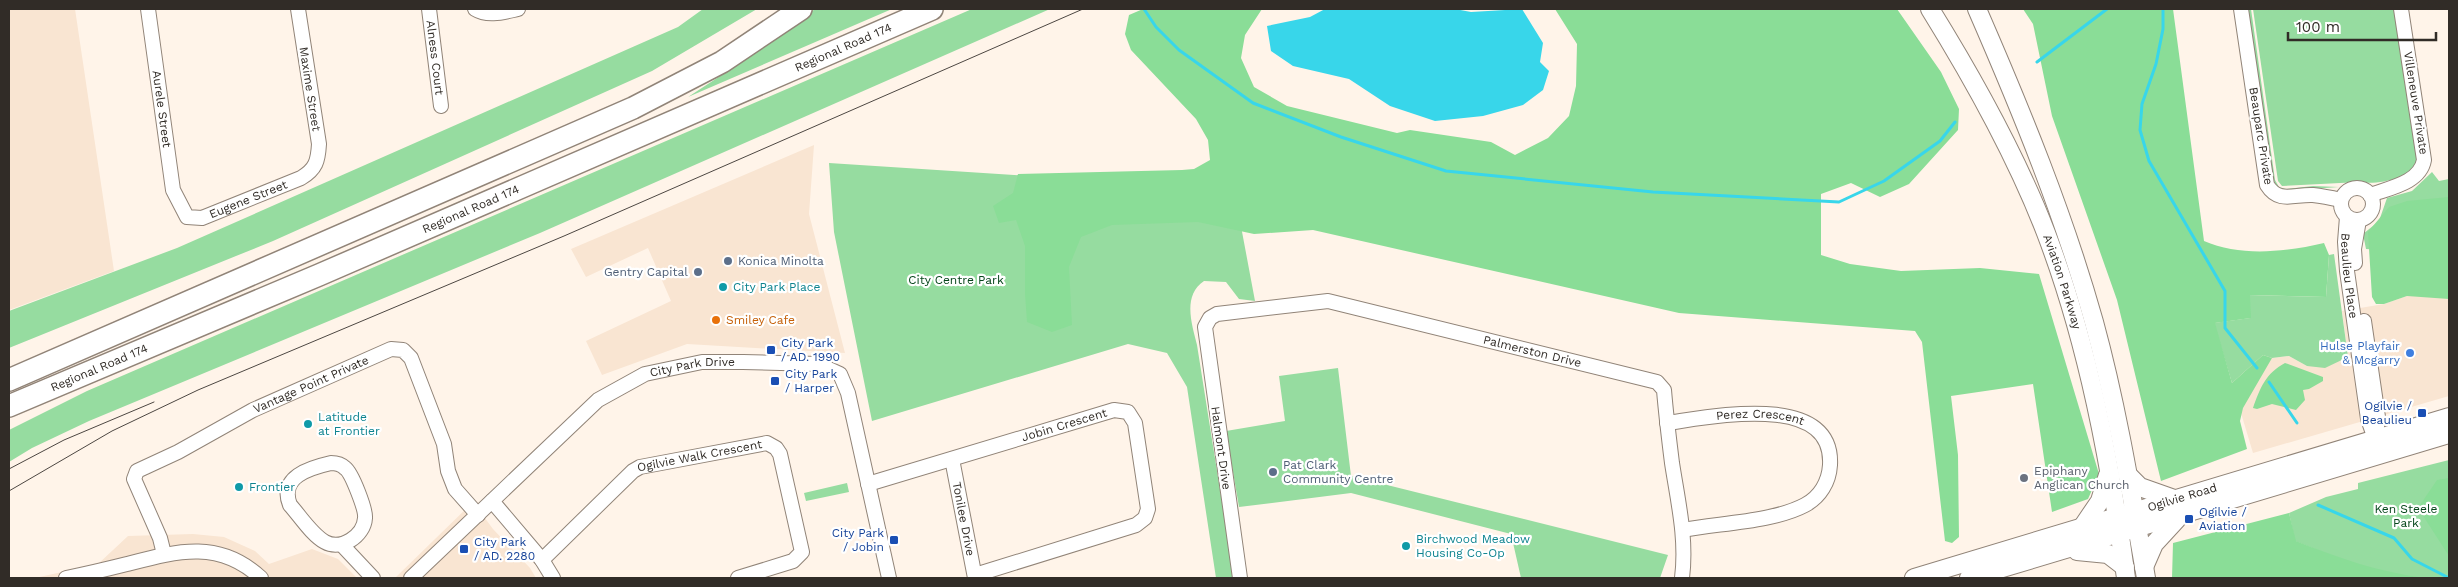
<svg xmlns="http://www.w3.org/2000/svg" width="2458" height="587" viewBox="0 0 2458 587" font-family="'Work Sans',sans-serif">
	<rect width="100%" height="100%" fill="#fff4e9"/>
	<path fill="#f9e5d2" d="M9 9H75L114 271 9 310Z
		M814 145 809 214 845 353 687 344 602 375 586 341 671 301 648 248 586 277 571 249Z
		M2407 296H2449V396L2253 453 2232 383 2263 355 2272 358 2289 356 2307 366 2348 357 2342 311 2384 304Z
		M473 502 493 529 530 568 536 578H395Z
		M193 534 224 537 255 551 269 564 312 549 338 559 357 578H35L98 564 128 536Z"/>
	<path fill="#96dca0" d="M703 9H757L652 71 273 241 9 348V311L177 248 678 27Z
		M815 9H892L688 97 754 54Z
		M972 9H1050L540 233 89 421 32 448 9 462V430L87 391Z
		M2248 9H2251L2275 180 2279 187 2285 189 2313 186 2339 187 2282 191 2276 186 2273 178Z
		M2253 9H2395L2417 159C2415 179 2376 185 2360 182L2282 186 2278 181Z
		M829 163 1234 189 1255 301 1239 299 1226 282 1204 281C1182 296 1192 324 1197 345L1234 578H1216L1187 387 1167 353 1128 344 872 421 834 232Z
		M2432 172 2439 181 2449 179V254L2366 249 2363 234 2379 221 2387 198 2412 191Z
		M2334 254 2348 357 2325 368 2307 366 2289 356 2272 358 2263 355 2232 383 2214 323 2250 318 2249 295 2326 297 2329 255Z
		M1338 368 1351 476 1668 555 1660 578H1521L1511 534 1351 493 1239 507 1226 431 1285 421 1279 376Z
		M2449 460V578H2372L2371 568 2344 561 2295 541 2289 513 2326 497 2358 489V483Z
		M847 483 849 492 806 501 804 493Z"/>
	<path fill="#8add97" d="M1143 9H1262L1245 35 1241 58 1254 87 1287 106 1397 133 1410 130 1491 142 1515 155 1548 138 1569 116 1576 86 1577 44 1555 9H1897L1941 72 1959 109 1958 130 1909 184 1880 197 1851 183 1821 194V255L1850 264 1901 271 1980 268 2039 274 2099 474 2088 499 2052 512 2033 384 1951 396 1958 455 1959 537 1952 543 1945 541 1922 342 1915 331 1679 313 1313 230 1254 234 1198 222 1112 225 1081 237 1069 267 1072 325 1052 332 1027 322 1025 294V246L1016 220 999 223 993 206 1013 193 1018 174 1182 170 1194 169 1210 160 1208 140 1196 119 1131 50 1125 34 1129 15Z
		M2023 9H2173L2204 241C2240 257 2286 252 2324 243L2329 255 2326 297 2250 295 2251 318 2215 323 2232 383 2263 355 2272 358 2243 408 2240 421 2247 449 2161 481 2117 300 2052 116 2033 24Z
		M2449 197V299L2407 296 2384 304H2376L2372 297 2368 232 2389 207 2407 201Z
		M2285 363 2323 377V381L2309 389 2303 390 2305 400 2296 410 2272 404 2257 409 2253 408C2260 388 2266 373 2285 363Z
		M2449 478V556L2418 508 2437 480Z
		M2289 513 2296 541C2338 558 2379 572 2425 578H2172L2173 543Z"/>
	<path fill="#38d6ea" d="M1325 9H1455L1471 12 1522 9 1543 43 1540 62 1549 71 1543 90 1523 105 1483 116 1435 121 1390 106 1349 79 1293 66 1271 51 1267 26 1310 17Z"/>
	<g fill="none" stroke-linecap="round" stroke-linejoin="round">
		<path stroke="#38d6ea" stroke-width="3" d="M1144 9 1156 27 1179 50 1253 103 1341 137 1446 171 1653 192 1839 202 1884 181 1940 141 1955 122
			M2163 9V29L2156 64 2142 104 2140 130 2149 161 2225 291V328L2257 368
			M2037 62 2107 9
			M2269 382 2297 423
			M2318 505 2394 538 2412 559 2449 578"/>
		<g stroke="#918478" stroke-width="16">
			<g id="minor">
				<path id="s1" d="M148 9 173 190 187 217 202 218 301 178C316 169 318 161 319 144L298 9"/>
				<path id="s2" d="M429 9 441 106"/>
				<path d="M475 9C488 17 504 12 518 9"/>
				<path d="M2241 9 2267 185C2279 204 2294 194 2313 195 2322 196 2332 198 2341 200"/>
				<circle cx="2357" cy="204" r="16"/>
				<path d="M2370 195C2389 188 2420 183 2424 160L2401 9"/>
				<path id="s3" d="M2347 217 2345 242 2347 271 2368 419 2375 439"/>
				<path d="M2355 263 2354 249 2359 220"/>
				<path d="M2364 321 2378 417 2376 436"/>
				<path id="s4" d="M1667 423C1711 417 1834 391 1830 465 1829 482 1820 497 1805 505 1773 522 1719 523 1683 530"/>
				<path id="s5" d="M952 459 975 578"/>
				<path d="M331 463C336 463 341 464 345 468 352 473 366 510 365 518 364 536 341 551 325 542 312 535 300 516 290 505 279 477 309 468 331 463Z"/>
				<path id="s6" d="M868 484 1114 410 1128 412 1135 423 1148 509 1145 518 1136 525 975 575"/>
				<path d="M492 501 542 560 553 578"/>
				<path d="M342 545 373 578"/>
				<path id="s7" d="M164 554 160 538 134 479 137 471 178 452 253 410 391 349 403 350 411 358 444 444 448 471 455 489 478 515"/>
				<path id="s8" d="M542 560 633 471 640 467 767 443 776 448 780 454 802 552 793 561 738 578"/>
				<path d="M66 578C86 574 107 569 127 564 177 551 219 539 261 578"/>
				<path id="s9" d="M411 578 598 400 645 374 702 362H743L818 364 840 374 848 393 889 578"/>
				<path id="s10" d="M1240 578 1205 327 1210 318 1217 314 1328 301 1657 382 1664 390C1666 414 1669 439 1672 463 1678 502 1687 539 1682 578"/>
			</g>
		</g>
		<g stroke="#918478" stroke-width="20">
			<g id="major">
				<path id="s11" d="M1930 9C1974 80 2016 155 2046 233 2088 343 2110 462 2126 578"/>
				<path d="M1977 9C2021 110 2064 215 2094 322 2117 406 2131 492 2146 578"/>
				<path d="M2127 474 2140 487 2174 499"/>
				<path d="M2083 526 2100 501 2108 475"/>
				<path d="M2077 551 2108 554 2125 567"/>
				<path d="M2144 567 2154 544 2177 519"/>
				<path id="s12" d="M1914 578 2449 417"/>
				<path d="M1969 578 2449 434"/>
			</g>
		</g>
		<g stroke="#918478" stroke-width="24">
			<g id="highway">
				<path d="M9 380 633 108 722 62 801 9"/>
				<path id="s13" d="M9 406 319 275 932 9"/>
			</g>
		</g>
		<use href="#minor" stroke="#fff" stroke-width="14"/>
		<use href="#major" stroke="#fff" stroke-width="18"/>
		<use href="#highway" stroke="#fff" stroke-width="21"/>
		<path stroke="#4d4742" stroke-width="1" d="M9 469 64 440 154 402
			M9 491 112 431 198 390 564 236 1083 9"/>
	</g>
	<g fill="#5c6f8a" stroke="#fff" stroke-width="2">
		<circle cx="728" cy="261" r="5"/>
		<circle cx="698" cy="272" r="5"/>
		<circle cx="1273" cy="472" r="5"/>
	</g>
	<g fill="#0f9aa8" stroke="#fff" stroke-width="2">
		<circle cx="723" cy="287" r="5"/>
		<circle cx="308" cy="424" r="5"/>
		<circle cx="239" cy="487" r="5"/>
		<circle cx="1406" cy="546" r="5"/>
	</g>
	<circle fill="#e8710a" stroke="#fff" stroke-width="2" cx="716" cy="320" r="5"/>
	<g fill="#1a4fb4" stroke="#fff" stroke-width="2">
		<rect x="766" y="345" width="10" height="10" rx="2.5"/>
		<rect x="770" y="376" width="10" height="10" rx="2.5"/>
		<rect x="2417" y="408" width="10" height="10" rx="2.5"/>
		<rect x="2184" y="514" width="10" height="10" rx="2.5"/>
		<rect x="889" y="535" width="10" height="10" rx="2.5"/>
		<rect x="459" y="544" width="10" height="10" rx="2.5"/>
	</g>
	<circle fill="#3f7fe0" stroke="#fff" stroke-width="2" cx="2410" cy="353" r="5"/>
	<circle fill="#6b7280" stroke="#fff" stroke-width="2" cx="2024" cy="478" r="5"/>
	<g text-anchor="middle" stroke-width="4.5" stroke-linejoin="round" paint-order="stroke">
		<g font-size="12" fill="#312c27" stroke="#fff">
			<text dy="4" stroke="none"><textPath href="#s13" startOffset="908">Regional Road 174</textPath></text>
			<text dy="4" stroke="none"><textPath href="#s2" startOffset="49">Alness Court</textPath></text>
			<text transform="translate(310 89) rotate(81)" y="4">Maxime Street</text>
			<text transform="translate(2416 103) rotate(81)" y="4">Villeneuve Private</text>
			<text dy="4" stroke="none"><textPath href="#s1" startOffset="101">Aurele Street</textPath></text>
			<text transform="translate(2261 136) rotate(81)" y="4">Beauparc Private</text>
			<text dy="4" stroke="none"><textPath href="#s1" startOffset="278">Eugene Street</textPath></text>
			<text dy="4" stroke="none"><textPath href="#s13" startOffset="502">Regional Road 174</textPath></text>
			<text dy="4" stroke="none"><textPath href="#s3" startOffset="59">Beaulieu Place</textPath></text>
			<text dy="4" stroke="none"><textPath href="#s11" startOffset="304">Aviation Parkway</textPath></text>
			<text dy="4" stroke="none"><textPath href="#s10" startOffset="594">Palmerston Drive</textPath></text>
			<text dy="4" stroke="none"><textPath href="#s13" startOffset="98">Regional Road 174</textPath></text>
			<text dy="4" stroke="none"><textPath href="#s9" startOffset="360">City Park Drive</textPath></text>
			<text dy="4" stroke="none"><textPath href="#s7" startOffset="284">Vantage Point Private</textPath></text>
			<text dy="4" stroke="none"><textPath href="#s4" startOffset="94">Perez Crescent</textPath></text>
			<text dy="4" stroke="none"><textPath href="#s6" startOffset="205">Jobin Crescent</textPath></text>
			<text transform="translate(1221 448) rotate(82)" y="4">Halmont Drive</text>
			<text dy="4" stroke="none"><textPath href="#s8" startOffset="196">Ogilvie Walk Crescent</textPath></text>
			<text dy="4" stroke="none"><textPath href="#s12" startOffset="280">Ogilvie Road</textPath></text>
			<text dy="4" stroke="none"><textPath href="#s5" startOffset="61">Tonilee Drive</textPath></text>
		</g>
		<g font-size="12" fill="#4e5e75" stroke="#fff" text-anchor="start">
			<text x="738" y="265">Konica Minolta</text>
			<text x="688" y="276" text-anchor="end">Gentry Capital</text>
			<text x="1283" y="469">Pat Clark<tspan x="1283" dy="14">Community Centre</tspan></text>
		</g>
		<g font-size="12" fill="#05461a" stroke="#fff">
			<text x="956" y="284">City Centre Park</text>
			<text x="2406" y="513">Ken Steele<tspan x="2406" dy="14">Park</tspan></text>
		</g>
		<g font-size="12" fill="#0d838f" stroke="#fff" text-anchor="start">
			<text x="733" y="291">City Park Place</text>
			<text x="318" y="421">Latitude<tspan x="318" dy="14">at Frontier</tspan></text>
			<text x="249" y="491">Frontier</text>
			<text x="1416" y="543">Birchwood Meadow<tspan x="1416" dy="14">Housing Co-Op</tspan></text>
		</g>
		<g font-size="12" fill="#c56008" stroke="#fff" text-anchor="start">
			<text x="726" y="324">Smiley Cafe</text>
		</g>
		<g font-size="12" fill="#164399" stroke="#fff" text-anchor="start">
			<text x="781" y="347">City Park<tspan x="781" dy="14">/ AD. 1990</tspan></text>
			<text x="785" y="378">City Park<tspan x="785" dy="14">/ Harper</tspan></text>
			<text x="2412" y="410" text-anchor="end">Ogilvie /<tspan x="2412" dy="14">Beaulieu</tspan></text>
			<text x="2199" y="516">Ogilvie /<tspan x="2199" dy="14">Aviation</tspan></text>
			<text x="884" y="537" text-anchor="end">City Park<tspan x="884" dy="14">/ Jobin</tspan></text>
			<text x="474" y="546">City Park<tspan x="474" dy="14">/ AD. 2280</tspan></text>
		</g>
		<g font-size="12" fill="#366cbe" stroke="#fff" text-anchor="end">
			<text x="2400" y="350">Hulse Playfair<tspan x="2400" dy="14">&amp; Mcgarry</tspan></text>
		</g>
		<g font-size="12" fill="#5b616d" stroke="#fff" text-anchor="start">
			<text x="2034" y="475">Epiphany<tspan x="2034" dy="14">Anglican Church</tspan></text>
		</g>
	</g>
	<rect width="2458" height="587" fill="none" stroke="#312c27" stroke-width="20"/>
	<path d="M2288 32v8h148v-8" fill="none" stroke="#312c27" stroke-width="2.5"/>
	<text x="2296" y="32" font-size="15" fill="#312c27" stroke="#ffffff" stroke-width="4" paint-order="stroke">100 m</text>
</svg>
